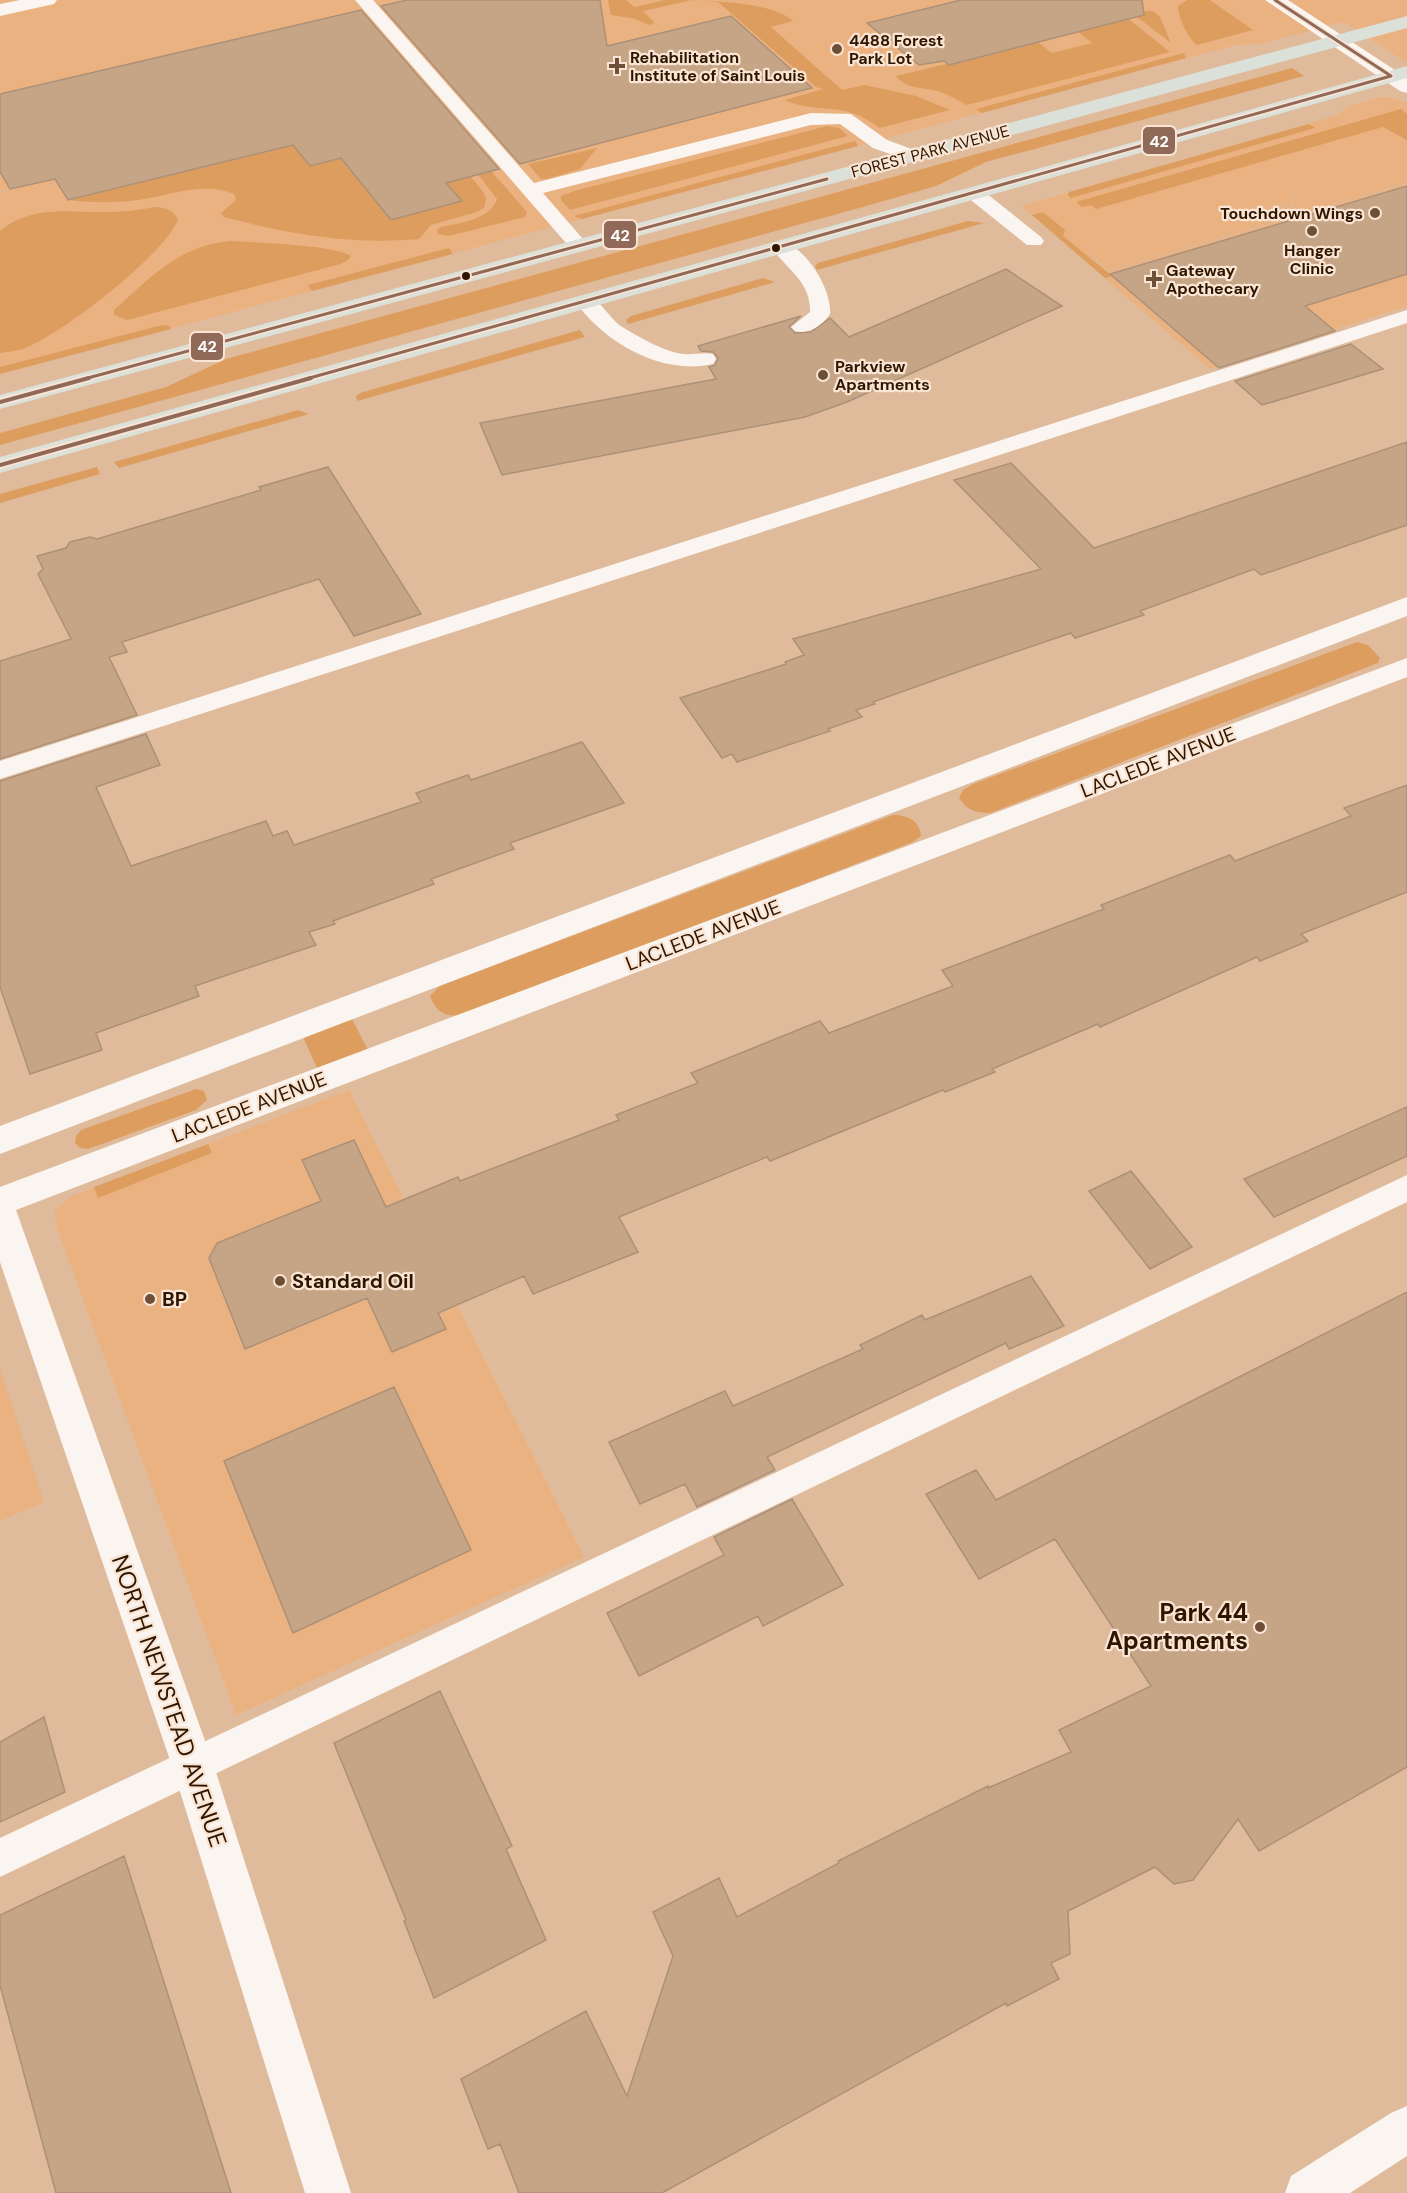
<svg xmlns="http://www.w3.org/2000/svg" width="1407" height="2193" viewBox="0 0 1407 2193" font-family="'DM Sans',sans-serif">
	<rect width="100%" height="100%" fill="#dfbb9c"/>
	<path fill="#ebb281" d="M0 0H1407V63L1344 22 1258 44 1236 45 0 374Z
		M1380 97H1390L1407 103V306L1210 369 1021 206 1338 115 1347 107Z
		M349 1090 584 1557 236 1715 56 1226 55 1210 72 1196Z
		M0 1369 44 1502 0 1521Z"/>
	<path fill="#dd9d5e" d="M608 0H626L634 7C644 5 655 2 666 0 696 0 771 0 793 21L771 27 842 90 865 85 916 96 950 110 879 128C844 99 821 116 785 100L823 89 816 87 718 2 692 0 643 11 655 23 648 25 636 19 611 15Z
		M1187 0H1210L1253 30 1197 45C1188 38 1178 18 1178 6Z
		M1145 11H1153L1160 17 1171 43 1133 14Z
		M1125 16 1170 52 967 105C958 100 950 96 941 92 926 87 906 90 896 76L1038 42 1052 53 1092 43 1078 32Z
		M1184 53 1186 58 982 113 976 109Z
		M1292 68 1304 76 986 162 936 186 870 205 0 445V433L166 387 226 359Z
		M1401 109 1407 114V140L1383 127 1096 209 1091 205 1082 207 1076 202Z
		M1309 124 1315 128 1071 198 1068 195 1069 192Z
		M827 126 839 128 848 136 570 210 561 200V196L574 191Z
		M855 141 858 146 582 219 574 216Z
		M293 145 310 166 348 156 350 169 391 219 461 201 419 150 453 154 484 193 486 199 484 208 477 212 431 225 419 239C351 245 289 234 224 217L221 213 236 200 234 194C203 181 169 196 138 200 114 203 92 203 68 200Z
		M597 148 580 169 547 179H541L528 164Z
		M472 149 527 212 525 217 449 236 438 234 437 230 441 227C459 223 490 220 497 199L462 154Z
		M156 207C168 208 173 210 178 220 162 257 61 335 23 349 16 351 7 352 0 353V231C31 205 67 212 104 212 122 212 139 210 156 207Z
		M1043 212 1065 230 1063 236 1112 276 1105 278 1032 215Z
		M968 221 984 223 817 270 815 266 818 263Z
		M229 241C251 242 337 245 351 256L348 260 341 264 127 320 114 315V310C151 277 177 247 229 241Z
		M449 248 453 254 312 291 308 285Z
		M763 278 775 282 628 324 626 320 631 316Z
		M162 325 170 326 171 329 0 374V367Z
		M580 330 585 337 357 401 356 396 360 393Z
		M298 410 309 414 119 468 114 462Z
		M97 467 100 474 0 503V494Z
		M1357 642 1368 645 1380 658 1378 663 990 813C975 813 967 810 959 798L963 790 973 784Z
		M893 815C908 815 920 821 921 836L913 842 462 1015C445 1017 437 1013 430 996L440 986Z
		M352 1019 368 1050 317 1068 303 1037Z
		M196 1089 204 1091 207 1100 196 1110 88 1149 80 1148 75 1143 76 1136 81 1130Z
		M208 1144 212 1153 98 1198 94 1187Z"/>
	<path fill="#c6a486" stroke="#ac9077" stroke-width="1.5" d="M407 0H600L607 46 731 16 812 88 520 164 381 6Z
		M961 0H1142L1144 15 949 65 944 61 919 65 867 23Z
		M361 10 499 169 446 183 462 201 391 220 341 158 310 166 293 145 68 200 55 179 10 189 0 172V94Z
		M1407 186V274L1305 306 1335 331 1219 368 1110 274Z
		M1006 269 1062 306 847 402 805 417 502 475 480 423 716 379 709 367 715 365 718 358 713 352 701 351 698 346 801 316 789 327 795 333 811 332 830 318 849 337Z
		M1351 344 1383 369 1262 405 1235 381Z
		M1407 442V525L1261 575 1254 569 1140 611 1144 615 1075 638 1071 633 977 665 873 702 875 704 856 710 862 717 828 729 830 731 737 762 732 754 722 758 680 698 786 664 785 662 804 655 793 639 1041 569 954 480 1011 463 1094 548Z
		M328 467 421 614 354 636 319 579 122 642 127 652 109 657 137 715 0 759V661L71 639 38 574 43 569 37 556 66 548 70 542 90 537 97 539 261 490 259 487Z
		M146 734 160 765 96 787 131 866 266 821 273 836 287 831 294 845 421 802 416 793 468 775 471 780 582 742 624 803 510 843 514 849 431 879 434 884 333 921 335 924 309 932 316 945 195 986 199 996 96 1033 102 1050 30 1074 0 987V781Z
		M1407 785V892L1301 934 1308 941 1260 961 1257 957 1100 1027 1098 1024 992 1069 995 1072 945 1092 943 1090 770 1161 767 1157 619 1217 638 1252 533 1294 524 1276 438 1313 446 1329 392 1352 367 1298 245 1349 209 1258 217 1243 321 1201 302 1160 354 1140 386 1207 458 1177 460 1181 619 1120 616 1115 698 1083 691 1073 820 1021 829 1033 953 986 942 970 1104 909 1101 905 1230 855 1235 861 1351 816 1344 808Z
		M1407 1107V1156L1274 1217 1244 1179Z
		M1131 1171 1192 1247 1150 1269 1089 1191Z
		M1031 1276 1064 1326 1009 1349 1006 1343 767 1457 775 1470 697 1507 685 1484 640 1504 609 1442 725 1391 733 1406 863 1349 860 1345 922 1315 925 1320Z
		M1407 1292V1767L1259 1851 1238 1819 1193 1880 1174 1884 1155 1867 1068 1911 1070 1954 1051 1963 1059 1979 1007 2006 1006 2003 662 2193H519L500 2144 488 2149 461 2079 586 2011 627 2096 673 1956 653 1912 719 1878 737 1917 839 1863 838 1861 988 1786V1788L1071 1752 1059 1730 1151 1686 1055 1539 979 1579 926 1494 976 1470 996 1500Z
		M394 1387 471 1550 293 1633 224 1461Z
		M792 1499 843 1585 763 1626 758 1616 639 1676 607 1613 724 1555 714 1537Z
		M440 1691 512 1846 506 1849 546 1940 434 1998 404 1921 406 1920 334 1743Z
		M44 1717 65 1792 0 1822V1742Z
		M124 1856 231 2193H56L0 1985V1915Z"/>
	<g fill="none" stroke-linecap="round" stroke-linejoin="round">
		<path stroke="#cbc0b7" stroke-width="2" stroke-dasharray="1 3" stroke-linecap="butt" d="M1284 184 1295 195 1291 206 1301 214
			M0 191 7 190
			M1235 198 1252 209 1273 211 1283 219
			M1273 210 1277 204 1291 206
			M1096 239 1091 255 1109 271 1407 183"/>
		<path fill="#faf5f0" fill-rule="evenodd" d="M355 0H373L534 183 811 113 851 114 887 140 920 152 923 156 920 160 913 162 873 148 840 124 811 125 543 193 589 246 586 250H572Z
			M974 187 981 189 1041 237 1044 241 1041 245H1027L967 197 964 193 967 189Z
			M781 241C806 247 832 289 830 314 823 325 808 335 795 331L791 327 810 312C811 281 786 269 771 247L774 243Z
			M585 295C602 299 609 320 624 328 641 338 664 352 684 354 694 355 703 352 713 354L716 359 713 364C662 376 603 342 575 301L578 297Z
			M1407 310V323L0 779V761Z
			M1407 1175V1202L0 1877V1838Z"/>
		<path fill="#faf5f0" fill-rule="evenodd" d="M20 0H57L54 4 0 16V4Z
			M1407 597V616L0 1154V1126Z
			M1407 658V677L16 1210 214 1766 351 2193H305L172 1766 0 1262V1187Z
			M1407 2106V2156L1350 2193H1285L1291 2176 1391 2113Z"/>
		<path fill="#faf5f0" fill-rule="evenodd" d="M1265 0H1288L1407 78V93L1400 91Z"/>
		<path fill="#dbe0d9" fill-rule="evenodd" d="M1407 16V28L0 409V395Z
			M1407 66V78L0 473V457Z"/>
		<g stroke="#fae5d4" stroke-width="6">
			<path id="bus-1-far1" d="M1275 0 1391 76
				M84 379 827 179
				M306 379 1391 76"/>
		</g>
		<g stroke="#fae5d4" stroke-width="8">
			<path id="bus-1" d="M0 402 89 378
				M0 465 311 378"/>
		</g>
		<use href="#bus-1-far1" stroke="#916958" stroke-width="3"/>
		<use href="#bus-1" stroke="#916958" stroke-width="4"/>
	</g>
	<g fill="#6d5037" stroke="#fae5d4" stroke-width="2">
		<circle cx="837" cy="49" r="6"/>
		<path d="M614 57h6v6h6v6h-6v6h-6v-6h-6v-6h6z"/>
		<circle cx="1375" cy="213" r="6"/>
		<circle cx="1312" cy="231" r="6"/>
		<path d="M1151 270h6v6h6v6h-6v6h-6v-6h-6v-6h6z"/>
		<circle cx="823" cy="375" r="6"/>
		<circle cx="280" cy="1281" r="6"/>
		<circle cx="150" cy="1299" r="6"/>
		<circle cx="1260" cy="1627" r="6"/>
	</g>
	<g fill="#2f1600" stroke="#fae5d4" stroke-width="2">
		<circle cx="776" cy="248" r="5"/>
		<circle cx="466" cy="276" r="5"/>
	</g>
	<g text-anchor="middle" stroke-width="4.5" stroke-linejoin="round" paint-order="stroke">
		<g font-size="16" font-weight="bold" fill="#2f1600" stroke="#fae5d4" text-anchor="start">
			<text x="849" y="46">4488 Forest<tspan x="849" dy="18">Park Lot</tspan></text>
			<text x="630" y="63">Rehabilitation<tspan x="630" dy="18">Institute of Saint Louis</tspan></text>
			<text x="1363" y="219" text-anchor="end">Touchdown Wings</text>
			<text x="1312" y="256" text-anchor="middle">Hanger<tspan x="1312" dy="18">Clinic</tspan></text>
			<text x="1166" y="276">Gateway<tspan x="1166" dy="18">Apothecary</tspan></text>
			<text x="835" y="372">Parkview<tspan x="835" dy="18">Apartments</tspan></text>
		</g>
		<g font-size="16" fill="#2f1600" stroke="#fae5d4">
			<text transform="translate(930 151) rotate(-15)" y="6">FOREST PARK AVENUE</text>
		</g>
		<g font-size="20" fill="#2f1600" stroke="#fae5d4">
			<text transform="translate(1158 762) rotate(-21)" y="7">LACLEDE AVENUE</text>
			<text transform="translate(703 935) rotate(-21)" y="7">LACLEDE AVENUE</text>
			<text transform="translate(249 1107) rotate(-21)" y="7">LACLEDE AVENUE</text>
		</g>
		<g font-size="20" font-weight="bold" fill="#2f1600" stroke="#fae5d4" text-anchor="start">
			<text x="292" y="1288">Standard Oil</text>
			<text x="162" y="1306">BP</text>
		</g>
		<g font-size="24" font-weight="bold" fill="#2f1600" stroke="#fae5d4" text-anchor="end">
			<text x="1248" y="1621">Park 44<tspan x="1248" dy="28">Apartments</tspan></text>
		</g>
		<g font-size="24" fill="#2f1600" stroke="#fae5d4">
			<text transform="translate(169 1701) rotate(71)" y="8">NORTH NEWSTEAD AVENUE</text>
		</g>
	</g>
	<g stroke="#fae5d4" stroke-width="2">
		<rect x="1142" y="126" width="34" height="29" rx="6" fill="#916958"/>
		<rect x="603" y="220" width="34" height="29" rx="6" fill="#916958"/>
		<rect x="190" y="332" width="34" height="29" rx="6" fill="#916958"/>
	</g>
	<g font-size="16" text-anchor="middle" font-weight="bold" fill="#fff">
		<text x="1159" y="147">42</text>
		<text x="620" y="241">42</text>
		<text x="207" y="352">42</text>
	</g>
</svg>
